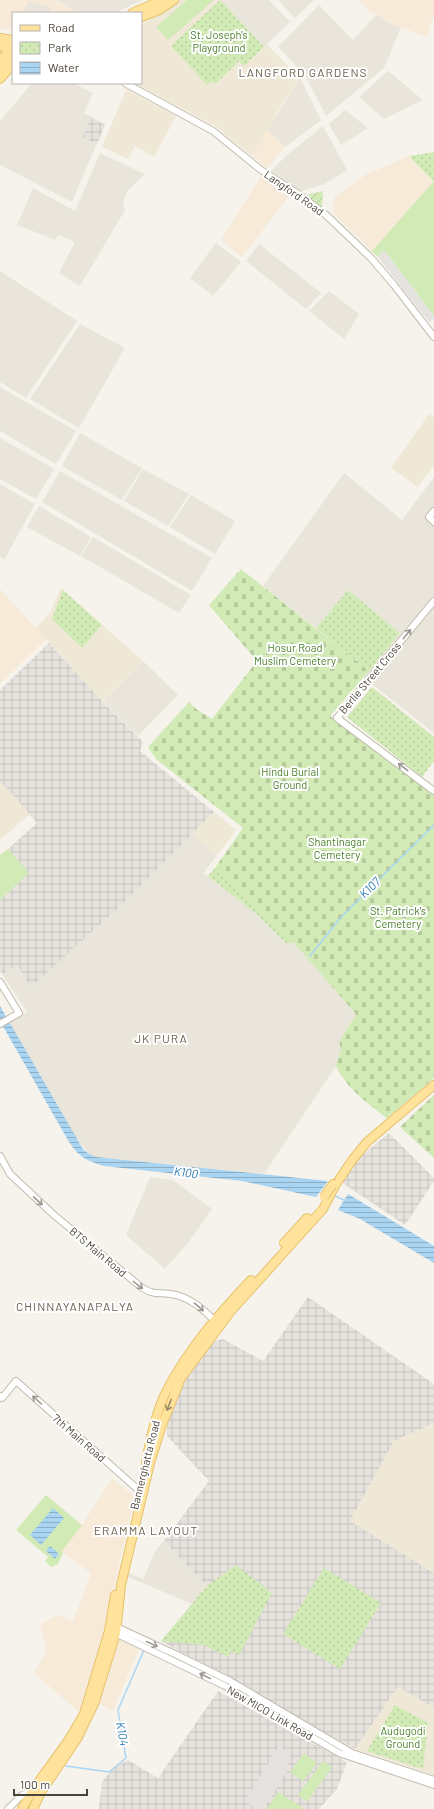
<svg xmlns="http://www.w3.org/2000/svg" width="434" height="1809" viewBox="0 0 434 1809" font-family="Barlow,sans-serif">
	<defs>
		<pattern id="industrial-grid" width="8" height="8" patternUnits="userSpaceOnUse"><rect width="8" height="8" fill="#e6e2dd"/><path d="M0 4h8M4 0v8" fill="none" stroke="#c7c3be"/></pattern>
		<pattern id="cemetery-stones" width="16" height="16" patternUnits="userSpaceOnUse"><rect width="16" height="16" fill="#d2eab5"/><path d="M2 7V4a2 2 0 0 1 4 0v3zM10 15v-3a2 2 0 0 1 4 0v3z" fill="#b6ca9c"/></pattern>
		<pattern id="park-dots" width="8" height="8" patternUnits="userSpaceOnUse"><rect width="8" height="8" fill="#d2eab5"/><path d="M2 2h.1M6 6h.1" fill="none" stroke="#b6ca9c" stroke-width="1.8" stroke-linecap="round"/></pattern>
		<pattern id="garden-furrows" width="10" height="10" patternUnits="userSpaceOnUse"><rect width="10" height="10" fill="#d2eab5"/><path d="M-1 1l2-2M0 10L10 0M9 11l2-2" fill="none" stroke="#b6ca9c"/></pattern>
		<pattern id="water-rules" width="6" height="5" patternUnits="userSpaceOnUse"><rect width="6" height="5" fill="#a9d4f2"/><path d="M0 2.5h6" fill="none" stroke="#8caec5"/></pattern>
	</defs>
	<rect width="100%" height="100%" fill="#f6f3ec"/>
	<path fill="#eae5da" d="M57 0H142L115 13H78Z
		M220 0H269L290 22 264 47Z
		M278 0H314L295 18Z
		M28 1 51 7 50 13H23Z
		M319 5 353 40 377 14 387 22 401 27 384 68 326 116 305 75 278 47Z
		M388 71 423 100 384 119 359 97Z
		M300 78 321 120 285 147 267 130Z
		M32 83H73L93 93 84 113 105 124 72 202 0 165V121Z
		M345 110 368 128 341 145 329 124Z
		M323 126 347 170 323 185 301 191 271 171 287 155Z
		M100 153 145 174 127 191 123 203 125 210 80 286 59 273 75 242 58 235 56 240 17 225 33 188 75 211Z
		M216 243 241 262 213 296 190 278Z
		M259 244 321 293 306 309 246 261Z
		M0 271 77 321 26 398 0 382Z
		M329 291 359 314 344 339 309 311Z
		M80 324 125 348 79 428 30 399Z
		M0 387 76 431 56 464 0 431Z
		M80 433 142 468 122 500 62 466Z
		M0 438 54 469 36 499 0 479Z
		M143 469 189 494 168 526 124 501Z
		M60 471 212 558 192 591 42 502Z
		M344 473 402 520 434 477V733L363 677 400 633 348 590 316 628 263 586Z
		M0 484 35 504 4 560 0 556Z
		M191 495 235 521 215 554 170 527Z
		M39 506 91 537 80 556 27 527Z
		M93 537 191 595 179 613 81 556Z
		M143 661 178 695 138 736 103 701Z
		M193 833 217 855 203 874 208 876 255 913 286 943H294L356 1014 339 1042 341 1049 336 1066 264 1174 96 1157 89 1154 76 1137 9 1023 27 1012 2 974 16 966 31 987 116 910Z
		M150 1177 173 1180 212 1209 188 1243 165 1269 126 1235Z
		M164 1541 207 1586 192 1604 126 1576 127 1572 143 1579 157 1548Z"/>
	<path fill="#f7ead8" d="M0 0H57L78 13H50L51 7 28 1 23 13H13V31L0 28Z
		M358 0H434V16L427 37 387 22 376 12 373 14Z
		M267 130 285 147 267 168 252 156Z
		M409 156 433 182 372 251 335 215 332 204 335 197 365 175Z
		M262 175 290 195 242 257 221 240Z
		M0 589 46 639 0 684Z
		M112 1478 135 1497 115 1582 111 1611 90 1686 80 1713 34 1673 47 1651 40 1625 57 1615 73 1621 91 1573 61 1551 82 1525Z
		M119 1639 139 1649 113 1711 98 1703Z"/>
	<path fill="url(#industrial-grid)" d="M90 118 105 125 97 144 83 137Z
		M49 643 102 701 143 742 140 751 214 812 116 910 31 987 17 966 2 974 0 971V900L28 873 8 849 37 823 0 781V690Z
		M389 1133 434 1178V1181L405 1225 341 1182 361 1156Z
		M308 1297 434 1384V1423L394 1441 350 1521 434 1573V1708L398 1687 355 1749 161 1641 207 1586 164 1541 209 1481 167 1436V1417L186 1379 210 1342 223 1339 263 1361Z
		M218 1691 347 1762 337 1789 319 1809H99L102 1782 113 1768 128 1760 158 1778Z"/>
	<path fill="#efe8d6" d="M177 0H220L264 47 267 45 300 78 279 109 252 156 215 126 134 83H141V19Z
		M126 89 176 116 154 157 135 146 128 159 102 147Z
		M429 414 434 417V465L418 487 391 468Z
		M61 588 143 661 102 701 36 628 50 613Z
		M0 781 30 814 0 840Z
		M214 812 236 830 217 855 193 833Z
		M434 1423V1573L350 1521 394 1441Z
		M398 1687 434 1708V1775L355 1749Z"/>
	<path fill="#d2eab5" d="M187 0H214L168 40 156 27Z
		M433 182H434V316L384 250 378 257 372 251Z
		M8 849 29 873 0 900V855Z
		M46 1495 82 1525 62 1551 63 1553 58 1564 51 1567 45 1561 48 1557 16 1530Z
		M304 1753 317 1763 303 1781 290 1772Z
		M323 1761 332 1767 307 1802 298 1795Z
		M278 1792 305 1809H267Z"/>
	<path fill="url(#cemetery-stones)" d="M241 569 369 671 330 716 434 795V1078L387 1118C367 1103 347 1089 336 1066L341 1049 339 1042 356 1014 294 943 215 868 243 828 156 759 148 747 189 702 196 709 212 719 257 661 209 605Z
		M434 1095V1158L400 1127Z"/>
	<path fill="url(#park-dots)" d="M220 0 264 47 244 66 239 61 215 84 211 81 207 85 171 46Z
		M434 152V182L409 156Z
		M63 590 102 625 82 648 52 619Z
		M348 590 400 633 369 671 316 628Z
		M372 687 434 737V761L422 777 347 717Z
		M215 868 294 943H286L255 913 208 876Z
		M236 1565 272 1593 239 1655 231 1651 228 1657 204 1645 161 1641 207 1586Z
		M324 1568 381 1603 340 1669 283 1634Z
		M395 1705 428 1723 423 1769 367 1751Z"/>
	<path fill="url(#garden-furrows)" d="M323 191 322 207 306 195Z"/>
	<path fill="#e5e3e0" d="M384 250 434 316V319L429 322 378 257Z
		M279 1746 291 1754 286 1763 290 1766 264 1809H258L245 1801Z"/>
	<path fill="url(#water-rules)" d="M0 1006 76 1137 83 1149 89 1154 96 1157 328 1181 316 1197 242 1181 104 1166C86 1160 80 1158 69 1142L0 1021Z
		M348 1194 434 1246V1263L360 1219 338 1210Z
		M53 1508 64 1518 41 1545 30 1535Z
		M50 1546 59 1554 55 1559 46 1551Z"/>
	<g fill="none" stroke-linecap="round" stroke-linejoin="round">
		<path stroke="#a9d4f2" stroke-width="1.5" d="M310 956 341 917 434 825
			M333 1195 346 1201
			M66 1766 109 1772 126 1758 118 1710 144 1650"/>
		<g stroke="#c2bbae" stroke-width="8">
			<path id="minor" d="M125 83 213 131 261 170 297 193 326 215 371 258 394 285 434 337
				M434 511 429 517 434 522
				M434 601 337 718 434 791
				M0 982 19 1013 0 1024
				M0 1156 10 1174 54 1215 141 1287C155 1296 157 1292 171 1294 190 1297 203 1309 216 1322
				M0 1396 2 1398 16 1381 143 1494
				M114 1626 177 1655 230 1681 352 1753 434 1780
				M113 1632 225 1686 339 1753 434 1785
				M8 1809 21 1796 32 1790"/>
		</g>
		<g stroke="#e6c16a" stroke-width="10">
			<path id="major" d="M132 13 162 0
				M141 17 159 10 174 0
				M0 38 13 40
				M0 46 13 49
				M0 61 13 45
				M0 69 13 56
				M0 79 13 64
				M284 1243 307 1218
				M146 1463C150 1439 155 1414 166 1392 187 1350 219 1314 251 1280
				M22 1809 34 1788 68 1741 84 1714 109 1631 115 1595
				M33 1809 41 1792 77 1739 94 1704 116 1633 121 1585 150 1463 162 1425 181 1378 231 1311 323 1209 336 1184 353 1159 367 1142 434 1085"/>
		</g>
		<use href="#minor" stroke="#fff" stroke-width="6"/>
		<use href="#major" stroke="#ffe39c" stroke-width="8"/>
		<g stroke="#e6c16a" stroke-width="10" stroke-linecap="butt">
			<path id="major-bridge" d="M324 1197 333 1184H336"/>
		</g>
		<use href="#major-bridge" stroke="#ffe39c" stroke-width="8"/>
	</g>
	<defs><path id="oneway-shaft" d="M-6 0H5M1.5-3L5.5 0L1.5 3" fill="none" stroke-width="1.6" stroke-linecap="round" stroke-linejoin="round"/></defs>
	<g stroke="#9c9892">
		<use href="#oneway-shaft" transform="translate(407 634) rotate(-51)"/>
		<use href="#oneway-shaft" transform="translate(403 767) rotate(-143)"/>
		<use href="#oneway-shaft" transform="translate(38 1201) rotate(43)"/>
		<use href="#oneway-shaft" transform="translate(138 1285) rotate(38)"/>
		<use href="#oneway-shaft" transform="translate(199 1307) rotate(41)"/>
		<use href="#oneway-shaft" transform="translate(37 1400) rotate(-138)"/>
		<use href="#oneway-shaft" transform="translate(152 1644) rotate(25)"/>
		<use href="#oneway-shaft" transform="translate(205 1676) rotate(-154)"/>
	</g>
	<use stroke="#9c8c66" href="#oneway-shaft" transform="translate(169 1405) rotate(111)"/>
	<g text-anchor="middle" stroke-width="4" stroke-linejoin="round" paint-order="stroke">
		<g font-size="11" fill="#4a7f2a" stroke="#fff">
			<text x="219" y="39">St. Joseph's<tspan x="219" dy="13">Playground</tspan></text>
			<text x="295" y="652">Hosur Road<tspan x="295" dy="13">Muslim Cemetery</tspan></text>
			<text x="290" y="776">Hindu Burial<tspan x="290" dy="13">Ground</tspan></text>
			<text x="337" y="846">Shantinagar<tspan x="337" dy="13">Cemetery</tspan></text>
			<text x="398" y="915">St. Patrick's<tspan x="398" dy="13">Cemetery</tspan></text>
			<text x="403" y="1735">Audugodi<tspan x="403" dy="13">Ground</tspan></text>
		</g>
		<g font-size="11" fill="#4b4439" stroke="#fff">
			<text transform="translate(294 193) rotate(35)" y="4">Langford Road</text>
			<text transform="translate(370 678) rotate(-50)" y="4">Berlie Street Cross</text>
			<text transform="translate(98 1252) rotate(40)" y="4">BTS Main Road</text>
			<text transform="translate(79 1438) rotate(41)" y="4">7th Main Road</text>
			<text transform="translate(145 1465) rotate(-76)" y="4">Bannerghatta Road</text>
			<text transform="translate(270 1713) rotate(30)" y="4">New MICO Link Road</text>
		</g>
		<g font-size="12" letter-spacing="1" fill="#6e6250" stroke="#fff">
			<text x="303" y="77">LANGFORD GARDENS</text>
			<text x="161" y="1043">JK PURA</text>
			<text x="75" y="1311">CHINNAYANAPALYA</text>
			<text x="146" y="1535">ERAMMA LAYOUT</text>
		</g>
		<g font-size="12" font-style="italic" fill="#2e7ab2" stroke="#fff">
			<text transform="translate(370 888) rotate(-45)" y="4">K107</text>
			<text transform="translate(186 1173) rotate(7)" y="4">K100</text>
			<text transform="translate(122 1734) rotate(80)" y="4">K104</text>
		</g>
	</g>
	<rect x="12" y="12" width="130" height="72" fill="#ffffff" stroke="#b7b4b0"/>
	<rect x="20" y="25" width="20" height="6" fill="#ffe39c" stroke="#b7b4b0"/>
	<text x="48" y="32" font-size="12" fill="#4b4439">Road</text>
	<rect x="20" y="42" width="20" height="12" fill="url(#park-dots)" stroke="#b7b4b0"/>
	<text x="48" y="52" font-size="12" fill="#4b4439">Park</text>
	<rect x="20" y="62" width="20" height="12" fill="url(#water-rules)" stroke="#b7b4b0"/>
	<text x="48" y="72" font-size="12" fill="#4b4439">Water</text>
	<path d="M14 1789v6h73v-6" fill="none" stroke="#4b4439" stroke-width="2"/>
	<text x="20" y="1789" font-size="12" fill="#4b4439" stroke="#ffffff" stroke-width="3" paint-order="stroke">100 m</text>
</svg>
